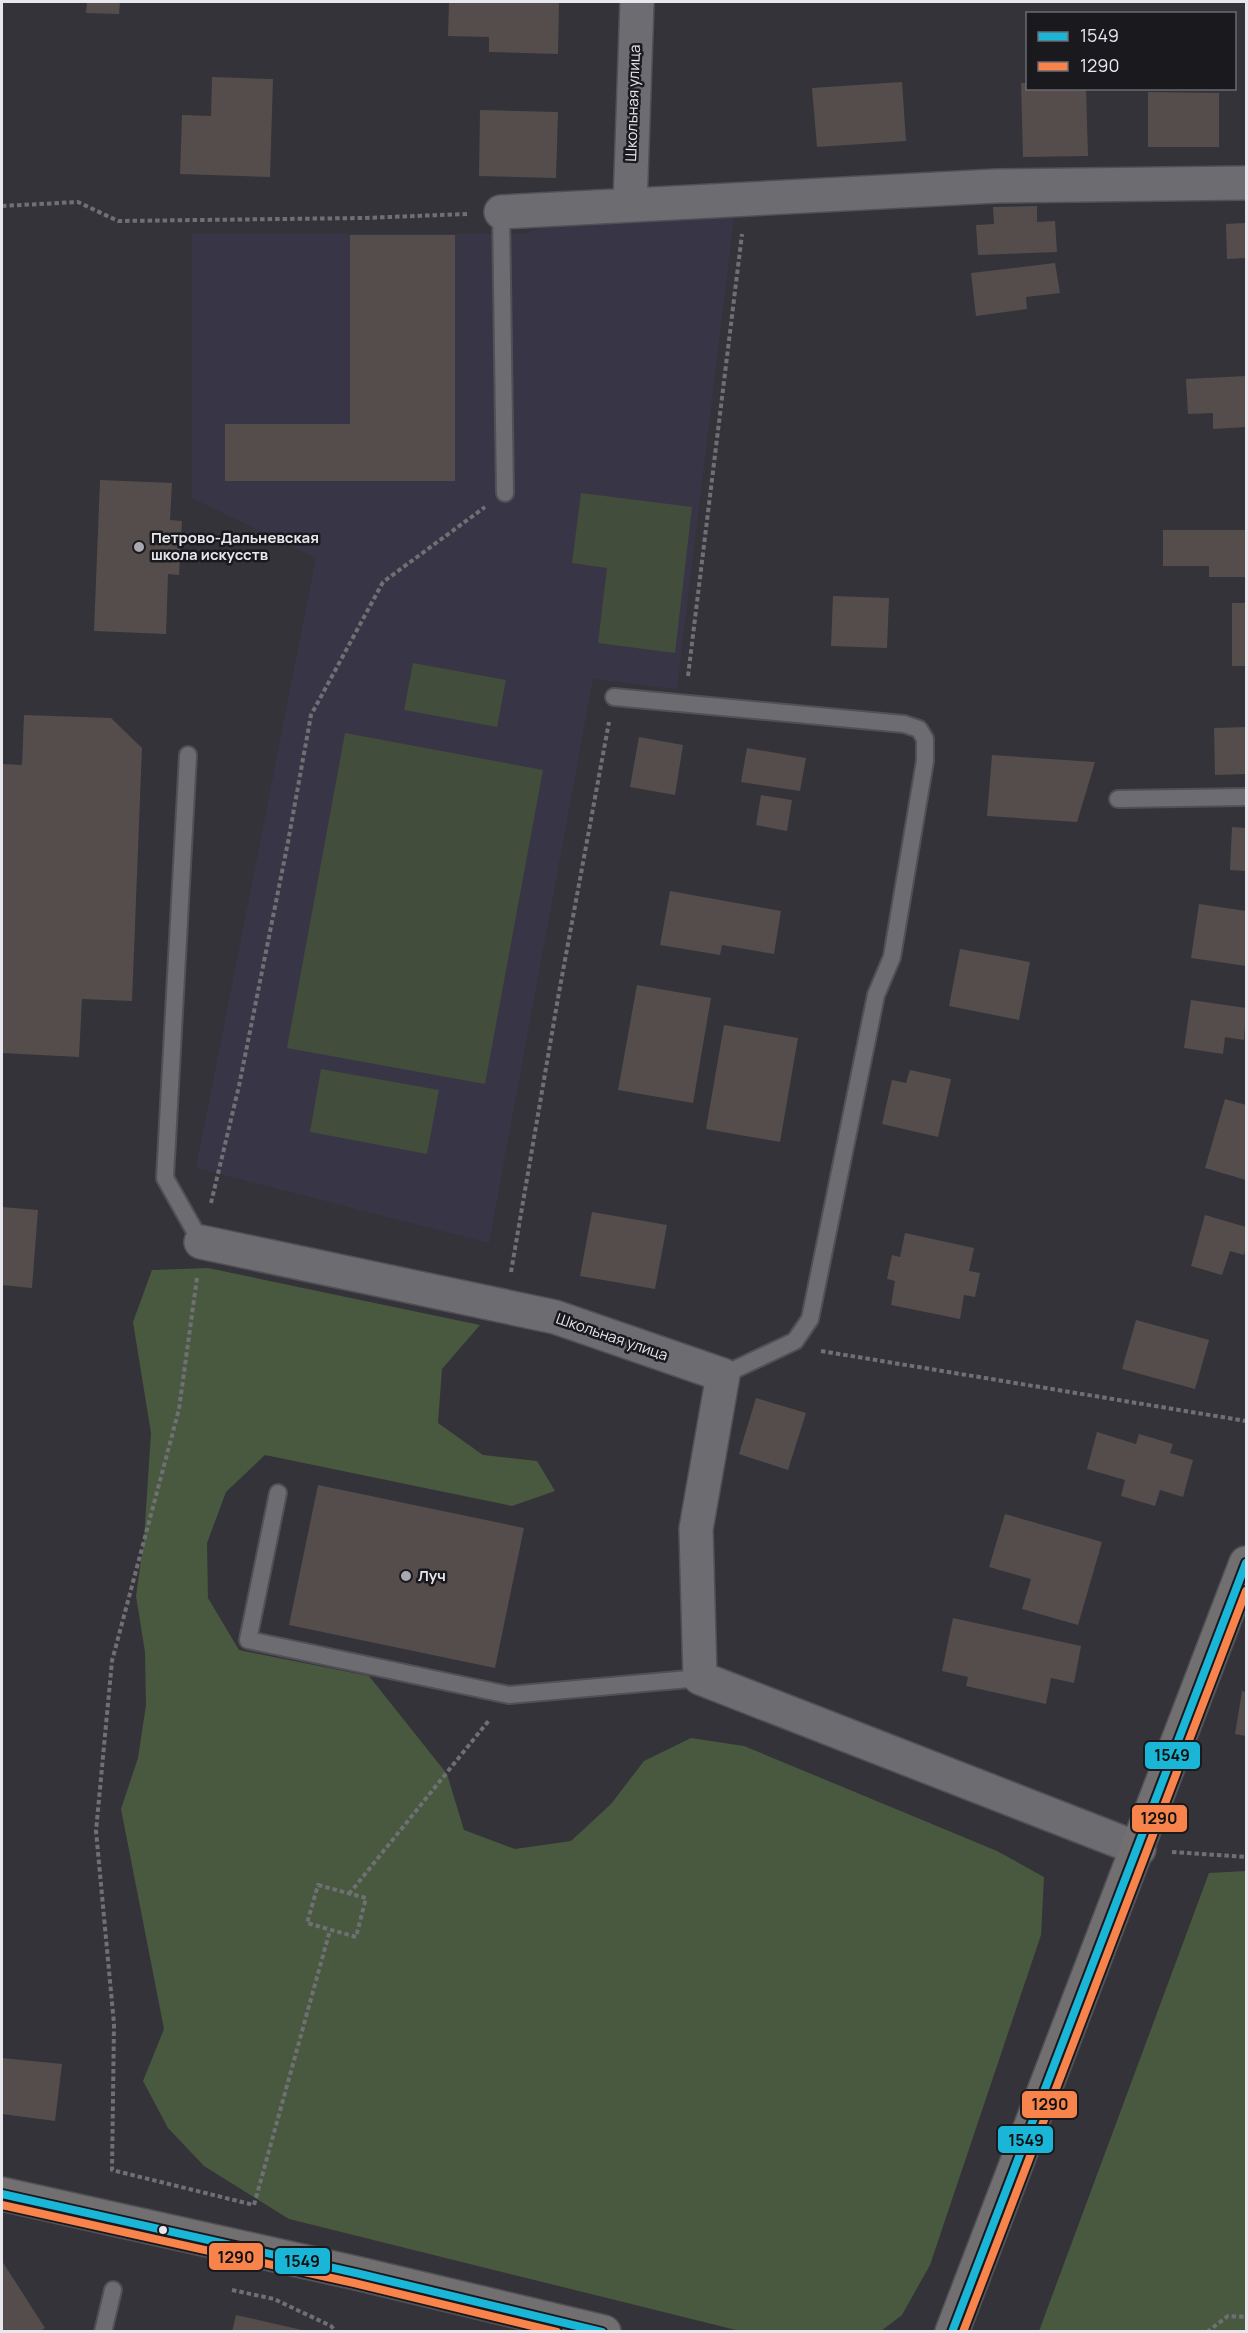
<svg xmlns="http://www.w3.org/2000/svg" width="1248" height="2333" viewBox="0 0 1248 2333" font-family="Manrope,sans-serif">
	<rect width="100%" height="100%" fill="#343339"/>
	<path fill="#383646" d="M734 217 677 689 593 679 489 1243 196 1168 316 558 192 498V234H524L551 223Z"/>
	<path fill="#424d3c" d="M581 493 692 507 675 653 598 643 607 568 572 563Z
		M413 663 506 680 497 727 404 710Z
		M345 733 543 770 485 1084 287 1048Z
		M321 1069 439 1090 427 1154 310 1132Z"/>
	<path fill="#48593f" d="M208 1268 480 1325 442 1369 438 1423 483 1455 537 1461 555 1491 512 1506 265 1455 226 1492 207 1543 208 1598 239 1650 369 1676 447 1774 464 1830 515 1849 571 1841 611 1804 644 1761 691 1738 744 1746 997 1851 1044 1877 1041 1935 930 2265 902 2315 881 2331H740L289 2219 204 2166 168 2128 143 2081 164 2029 121 1809 138 1758 146 1705 145 1652 136 1596 144 1539 151 1433 133 1322 152 1270Z
		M1246 1871V2331H1039L1209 1873Z"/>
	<path fill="#544d4c" d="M87 2H120L119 14 86 13Z
		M449 2H559L558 54 489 52V37L448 36Z
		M212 77 273 79 270 177 180 174 182 115 211 116Z
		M902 82 906 141 817 147 812 88Z
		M1021 83H1028V88H1086L1088 156 1023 157Z
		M1148 92 1219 93V147H1148Z
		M480 110 558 112 556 178 479 176Z
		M1037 206V222L1055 221 1057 252 978 255 976 225 994 224 993 207Z
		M1246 223V258L1227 259 1226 224Z
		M350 235H455V481H225V424H350Z
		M1055 263 1060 293 1026 297 1027 309 976 316 971 273Z
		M1246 376V427L1213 429V413L1188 414 1186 379Z
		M100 480 172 483 170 520 182 521 179 575 168 574 166 634 94 631Z
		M1163 530H1246V577H1209V566H1163Z
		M833 596 889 598 887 648 831 646Z
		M1232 603H1246V666H1232Z
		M24 715 111 718 142 748 132 1001 82 999 79 1057 2 1053V764L22 765Z
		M1246 727V774L1215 775 1214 728Z
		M639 737 683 745 675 795 630 787Z
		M747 748 806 758 800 791 741 782Z
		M992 755 1095 762 1077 822 987 816Z
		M761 795 792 800 787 831 756 825Z
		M1232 827 1246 828V871L1230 870Z
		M670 891 781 911 774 954 722 945 720 955 660 945Z
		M1199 904 1246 911V966L1191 958Z
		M960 949 1030 962 1019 1020 949 1006Z
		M637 985 711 998 693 1103 618 1090Z
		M1191 1000 1246 1008 1244 1040 1225 1037 1223 1054 1184 1048Z
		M724 1025 798 1038 780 1142 706 1129Z
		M910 1070 951 1079 938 1137 882 1124 892 1080 906 1083Z
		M1225 1099 1246 1105V1180L1205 1168Z
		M2 1207 38 1210 32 1288 2 1285Z
		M592 1212 667 1225 655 1289 580 1276Z
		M1205 1215 1246 1227V1245L1244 1255 1230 1251 1222 1275 1191 1266Z
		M905 1233 974 1248 969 1271 980 1273 975 1297 964 1295 960 1319 891 1305 895 1281 887 1279 892 1255 900 1257Z
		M1136 1320 1209 1340 1195 1389 1122 1369Z
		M756 1398 806 1413 788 1470 739 1454Z
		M1097 1432 1136 1444 1139 1434 1173 1444 1170 1453 1193 1460 1183 1497 1160 1490 1155 1506 1121 1496 1125 1480 1087 1469Z
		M318 1485 524 1528 495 1668 289 1625Z
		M1005 1514 1102 1542 1078 1625 1022 1609 1031 1579 989 1567Z
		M953 1618 1081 1646 1074 1683 1051 1678 1046 1704 966 1686 968 1677 942 1671Z
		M1242 1691 1246 1692V1736L1235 1734Z
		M2 2058 62 2064 55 2121 2 2114Z
		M2 2261 45 2328 39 2332H2Z
		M236 2315 306 2331V2332H232Z"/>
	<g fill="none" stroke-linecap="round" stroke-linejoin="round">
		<g stroke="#515056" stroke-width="20">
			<path id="service" d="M501 212 505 493
				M614 697 904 724 919 729 925 739V761L892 957 876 995 810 1319 795 1341 723 1375
				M188 755 165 1178 201 1242
				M1118 799 1246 797
				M278 1493 248 1640 509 1695 700 1678
				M103 2332 113 2290"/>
		</g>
		<g stroke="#515056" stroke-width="36">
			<path id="minor" d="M630 205 637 2
				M501 212 996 186 1246 183
				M201 1242 555 1317 723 1375 696 1529 700 1678 1139 1849"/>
		</g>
		<g stroke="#515056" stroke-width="36">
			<path id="secondary" d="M2 2194 356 2273 604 2332
				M952 2332 1246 1563"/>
		</g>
		<path stroke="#707074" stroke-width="4" stroke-dasharray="4.5 3" stroke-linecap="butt" d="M2 206 78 202 118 221 363 218 467 214
			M688 676 742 234
			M211 1203 239 1086 288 842 311 715 383 582 485 507
			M511 1272 558 998 609 722
			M197 1278 179 1409 112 1661 96 1831 114 2024 112 2170 254 2205 330 1930
			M821 1351 1246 1421
			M1172 1852 1246 1857
			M318 1885 366 1898 356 1937 307 1923Z
			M349 1894 490 1719
			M232 2290 274 2299 331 2326 336 2332
			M1207 2332 1228 2316 1246 2317"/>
		<use href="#service" stroke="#6d6c71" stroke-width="16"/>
		<use href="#minor" stroke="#6d6c71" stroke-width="33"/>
		<use href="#secondary" stroke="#726f71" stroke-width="33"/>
		<g stroke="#1a191e" stroke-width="12">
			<path id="bus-1" d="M2 2194 356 2273 602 2332
				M952 2332 1246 1563"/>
		</g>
		<g stroke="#1a191e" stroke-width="12">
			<path id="bus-2" d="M2 2205 354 2283 557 2332
				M963 2332 1246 1591"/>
		</g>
		<use href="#bus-1" stroke="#1ab6d8" stroke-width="8"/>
		<use href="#bus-2" stroke="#f8844c" stroke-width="8"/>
	</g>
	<g fill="#a9a8af" stroke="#1a191e" stroke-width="2">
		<circle cx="139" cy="547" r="6"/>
		<circle cx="406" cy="1576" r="6"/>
	</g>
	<circle fill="#e8e7ee" stroke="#1a191e" stroke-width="2" cx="163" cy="2230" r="5"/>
	<g text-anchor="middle" stroke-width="5" stroke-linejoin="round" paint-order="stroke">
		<g font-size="15" fill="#e8e7ee" stroke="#1a191e">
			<text transform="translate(633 103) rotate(-88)" y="5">Школьная улица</text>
			<text transform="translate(612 1337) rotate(19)" y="5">Школьная улица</text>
		</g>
		<g font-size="15" font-weight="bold" fill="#e8e7ee" stroke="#1a191e" text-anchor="start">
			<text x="151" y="543">Петрово-Дальневская<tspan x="151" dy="17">школа искусств</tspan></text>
			<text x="418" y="1581">Луч</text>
		</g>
	</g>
	<g stroke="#1a191e" stroke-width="2">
		<rect x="1144" y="1741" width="57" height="29" rx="6" fill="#1ab6d8"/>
		<rect x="1131" y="1804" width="57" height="29" rx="6" fill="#f8844c"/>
		<rect x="1021" y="2090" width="57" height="29" rx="6" fill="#f8844c"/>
		<rect x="997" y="2125" width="57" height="29" rx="6" fill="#1ab6d8"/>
		<rect x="208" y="2242" width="56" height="29" rx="6" fill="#f8844c"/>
		<rect x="274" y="2247" width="57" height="28" rx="6" fill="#1ab6d8"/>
	</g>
	<g font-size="16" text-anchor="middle" font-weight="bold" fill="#111">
		<text x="1172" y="1761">1549</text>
		<text x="1159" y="1824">1290</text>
		<text x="1050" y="2110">1290</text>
		<text x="1026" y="2146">1549</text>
		<text x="236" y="2263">1290</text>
		<text x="302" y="2267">1549</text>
	</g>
	<rect width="1248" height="2333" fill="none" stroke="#e8e7ee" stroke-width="6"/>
	<rect x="1026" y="12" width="210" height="78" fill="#1a191e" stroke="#6c6b71" stroke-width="1.5"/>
	<rect x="1038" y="32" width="30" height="9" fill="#1ab6d8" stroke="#6c6b71" stroke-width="1.5"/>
	<text x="1080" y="42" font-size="18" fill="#e8e7ee">1549</text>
	<rect x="1038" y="62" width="30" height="9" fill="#f8844c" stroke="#6c6b71" stroke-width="1.5"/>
	<text x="1080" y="72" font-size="18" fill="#e8e7ee">1290</text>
</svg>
